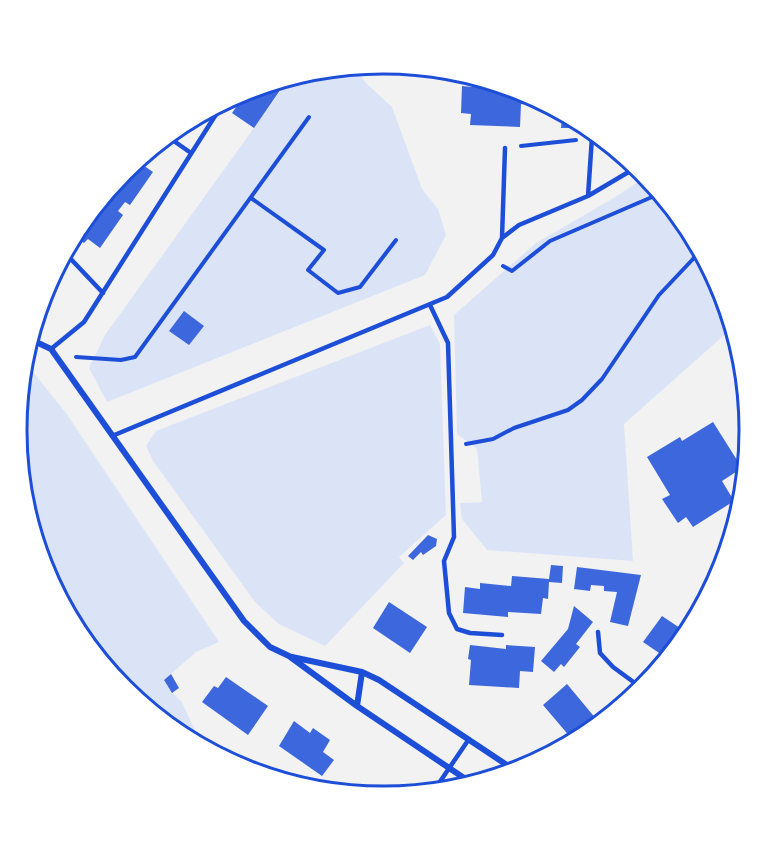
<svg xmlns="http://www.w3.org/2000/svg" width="767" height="860" viewBox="0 0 767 860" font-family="'Archivo Narrow',sans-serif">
	<rect width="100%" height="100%" fill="#f2f2f2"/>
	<path fill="#dbe4f7" d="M355 69 366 83 392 107 422 189 438 209 446 235 425 275 107 402 89 368 105 335 287 82Z
		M647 176 723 290 731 329 624 424 633 561 487 550 462 519 460 503 482 502 477 449 457 434 454 315 536 243 612 199Z
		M430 325 440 344 446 515 399 557 404 563 325 646 279 624 255 602 153 461 146 446 156 431Z
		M29 367 66 413 219 642 196 652 164 680 170 690 182 702 199 740 124 689 44 570 17 430Z"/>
	<path fill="#3d67dc" d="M472 81 524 91 547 106 521 104 520 127 470 125 471 114 461 113 462 86 472 87Z
		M285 83 254 128 232 113 248 90Z
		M562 116 579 128H561Z
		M144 157 140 163 153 172 130 205 125 202 118 211 123 215 100 248 88 239 84 243 78 239 124 170Z
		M184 311 204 326 189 345 169 331Z
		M713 422 742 468 722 481 734 501 693 527 686 517 678 523 662 499 670 495 647 457 680 437 682 441Z
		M428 535 437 539 436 546 423 555 421 552 413 560 408 556Z
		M551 565 563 566 562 583 549 582 548 599 543 598 541 614 508 612V617L463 613 465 587 480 589V583L511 586 512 576 549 579Z
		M577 567 641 575 628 626 610 622 617 592 604 591V586L591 585 590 591 574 589Z
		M389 602 427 627 410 653 373 628Z
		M574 606 593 622 576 644 580 647 564 667 561 664 554 672 541 661 568 629Z
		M662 616 683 630 665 657 643 642Z
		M470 645 506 649V645L535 647 533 672 520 671 519 688 469 685 471 660 468 659Z
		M171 674 179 688 172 693 164 680Z
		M226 677 268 706 248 735 202 702 214 686 218 688Z
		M567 684 597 720 571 738 543 705Z
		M627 689 634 694 623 703 619 700Z
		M294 721 310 733 313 728 330 740 323 752 334 760 322 776 279 746Z"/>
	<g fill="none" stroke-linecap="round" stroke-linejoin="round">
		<path stroke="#1d4ed8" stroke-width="4" d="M521 146 576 140
			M251 198 324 250 308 270 338 293 360 287 396 240
			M503 266 512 271 550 241 659 194
			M76 357 121 360 135 357 309 117
			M466 444 493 439 514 428 568 410 582 400 602 379 659 295 693 259 697 252"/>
		<path stroke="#1d4ed8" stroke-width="4.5" d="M171 139 191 153
			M588 196 592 137
			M502 238 505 148
			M67 255 103 293
			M430 305 448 343 454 537 444 561 449 613 457 629 470 633 502 635
			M51 349 84 322 222 105
			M112 436 447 297 493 255 502 238 519 225 588 196 637 167
			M598 632 600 653 613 667 643 689
			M437 786 469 739"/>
		<path stroke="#1d4ed8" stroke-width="6" d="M34 341 51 349 244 621 270 647 289 656 357 706 467 780
			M292 657 362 672 379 680 516 771
			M357 706 362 672"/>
	</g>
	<path d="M0 0H767V860H0ZM27 430a356 356 0 1 1 712 0a356 356 0 1 1-712 0Z" fill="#fff" fill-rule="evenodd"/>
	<path fill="none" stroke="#1d4ed8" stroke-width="3" d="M27 430a356 356 0 1 1 712 0a356 356 0 1 1-712 0Z"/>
</svg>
